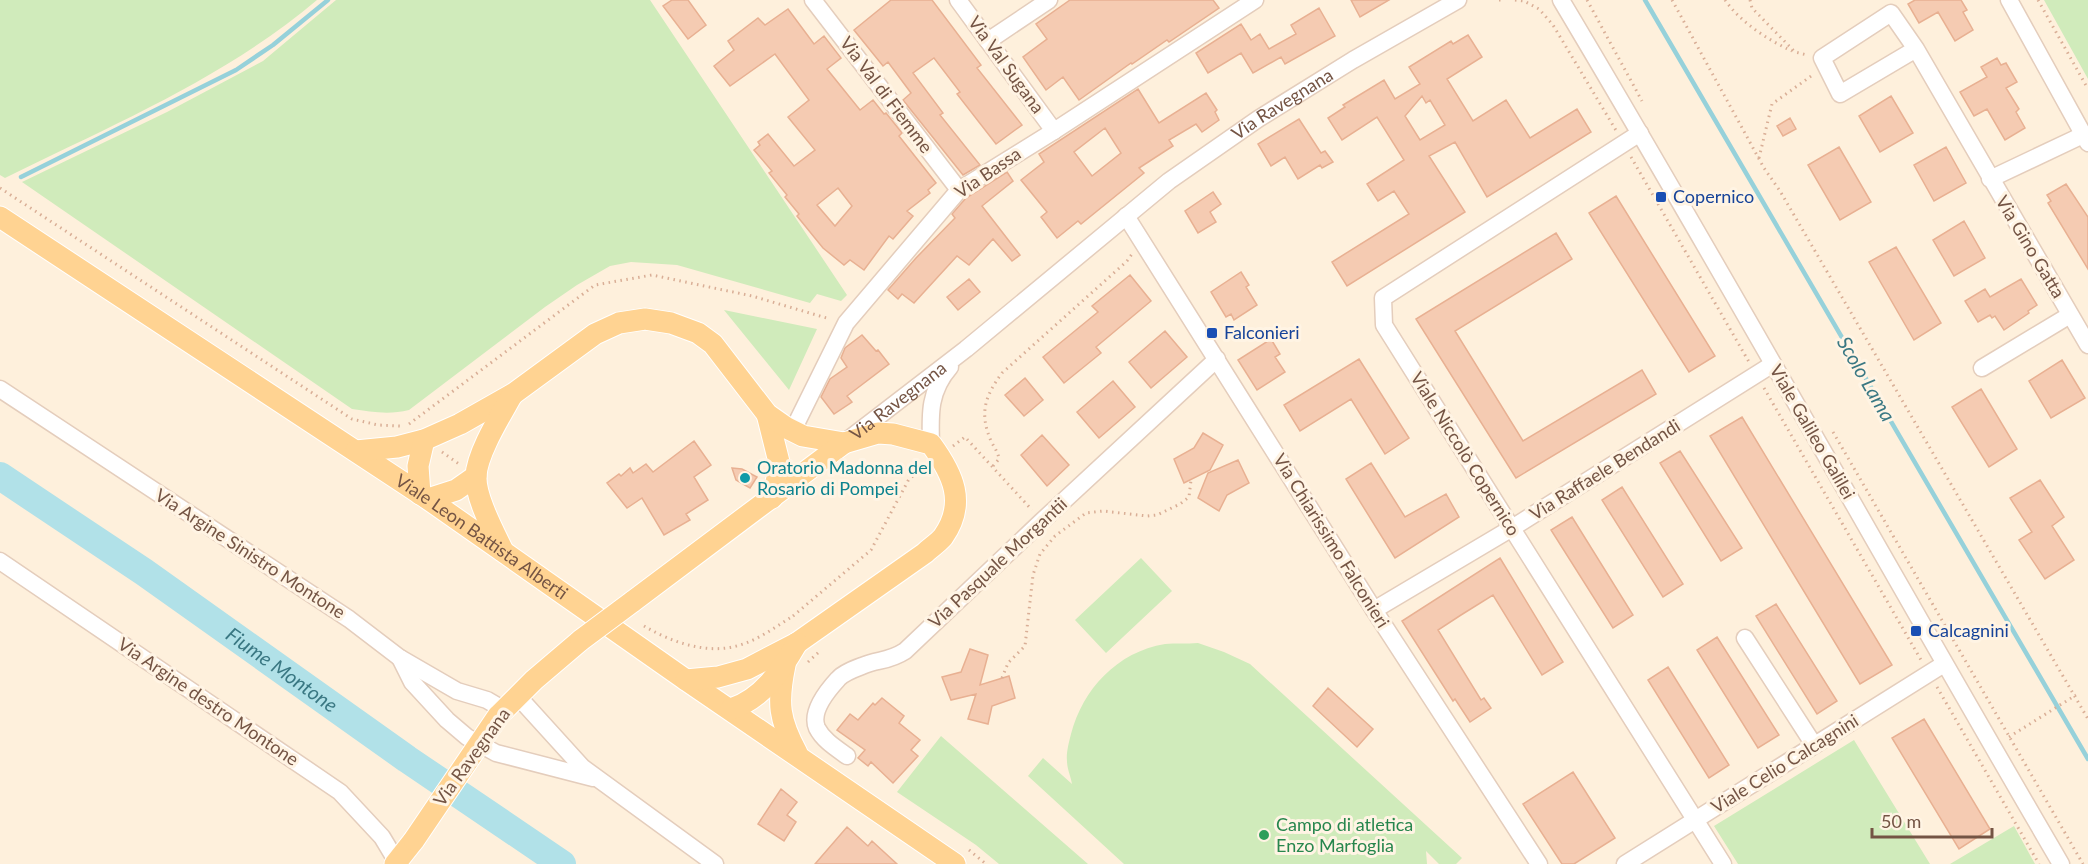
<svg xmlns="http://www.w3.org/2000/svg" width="2088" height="864" viewBox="0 0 2088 864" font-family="Lato,sans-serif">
	<rect width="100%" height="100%" fill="#fef0dc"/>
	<path fill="#d0ebbb" d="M0 0H317C225 78 112 125 5 178L0 175Z
		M336 0H650L847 295 841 301 817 294 810 303 677 265 631 262 610 266 577 285 545 307 409 410C389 415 372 412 352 409L22 182 167 112 263 61Z
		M2044 0H2088V79Z
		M724 310 817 329 789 390Z
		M1141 558 1172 591 1106 653 1075 620Z
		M1198 643 1224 652 1250 664 1462 858 1456 864H1439L1426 851 1427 864H1124L1028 776 1043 758 1072 784C1071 777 1067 769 1067 761 1066 753 1069 742 1071 734 1083 689 1117 652 1165 644 1176 643 1187 644 1198 643Z
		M941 736 1088 864H999L976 845 897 792Z
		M1854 740 1930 864H1738L1714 826Z
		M2014 826 2035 864H1950Z"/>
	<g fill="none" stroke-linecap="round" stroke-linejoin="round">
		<path stroke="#96d1da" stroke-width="4.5" d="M1645 0 2088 759
			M21 177 236 70 273 45 328 0"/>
		<path stroke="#b1e1e8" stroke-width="28" id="s1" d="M0 476 144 572 407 759 562 864"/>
	</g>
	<path fill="#f5cbb2" stroke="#e8b092" stroke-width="1.5" fill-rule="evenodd" d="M672 0H688L706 25 688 39 663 6Z
		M891 0H932L981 65 977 68 1022 125 996 144 957 94 960 92 934 58 913 73 943 113 940 115 980 165 963 175 903 100 911 93 888 62 883 66 854 30Z
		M1070 0H1213L1219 8 1169 42 1167 40 1132 64 1131 63 1079 100 1063 77 1046 90 1023 57 1047 39 1036 24Z
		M1351 0H1389L1360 17Z
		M1915 0H1961L1967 10 1963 12 1973 30 1955 41 1938 12 1919 23 1908 4Z
		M1319 8 1335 36 1285 64 1281 57 1253 73 1241 53 1208 73 1196 53 1241 24 1251 40 1260 34 1269 49 1296 34 1291 25Z
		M788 9 814 44 824 36 841 58 827 69 860 110 873 100 884 114 886 113 902 133 899 136 936 183 928 190 930 193 907 211 913 216 893 239 889 236 864 270 850 260 844 265 823 248 797 216 799 214 785 197 787 195 769 173 772 171 754 150 760 145 758 142 768 134 794 166 815 150 788 117 809 100 775 54 730 86 714 66 734 50 728 41 758 18 765 25ZM838 188 852 206 835 226 817 205Z
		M1468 35 1482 57 1447 79 1473 121 1506 100 1530 138 1577 109 1591 132 1487 197 1455 142 1429 156 1465 212 1347 286 1332 262 1409 214 1394 191 1378 201 1367 184 1404 160 1377 117 1342 140 1328 118 1345 107 1343 105 1384 80 1395 99 1420 84 1409 67 1451 41 1453 44ZM1422 96 1426 103 1430 100 1445 125 1420 140 1405 116Z
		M1997 58 2001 65 2006 63 2017 82 2006 88 2019 109 2016 112 2025 128 2005 140 1987 109 1974 116 1960 92 1987 77 1981 67Z
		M1138 89 1159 123 1206 93 1217 110 1215 112 1219 120 1202 132 1196 124 1169 140 1173 146 1139 168 1144 173 1081 224 1078 221 1057 238 1041 217 1047 212 1021 180 1044 162 1039 154ZM1105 128 1121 153 1092 176 1074 152Z
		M1891 96 1913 133 1880 152 1859 116Z
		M1790 118 1796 129 1783 136 1777 126Z
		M1299 119 1321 153 1325 151 1333 162 1322 168 1320 165 1298 179 1285 157 1271 166 1258 144Z
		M1839 147 1871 202 1840 220 1808 165Z
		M1946 147 1966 183 1934 201 1914 165Z
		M1007 172 1013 181 982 206 1020 255 1012 261 993 239 969 265 957 256 914 303 902 294 898 299 888 290 916 258 955 218 952 214 966 198Z
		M2066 184 2088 217V269L2048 203 2051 201 2047 195Z
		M1213 192 1221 204 1210 212 1216 222 1198 233 1185 211Z
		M1616 196 1715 356 1689 372 1589 213Z
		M1964 221 1985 258 1954 276 1933 240Z
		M1556 233 1572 259 1455 331 1523 441 1642 370 1656 394 1516 478 1416 319Z
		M1896 247 1941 323 1914 340 1869 262Z
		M1241 272 1249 285 1246 287 1257 305 1234 320 1231 314 1226 317 1211 292Z
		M1130 275 1151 301 1096 347 1101 353 1064 383 1043 357 1098 312 1092 306Z
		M969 279 980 292 958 310 947 297Z
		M2021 279 2037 305 2028 311 2029 313 2004 330 1995 316 1992 318 1990 315 1978 322 1965 301 1985 289 1990 297Z
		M1165 331 1187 357 1151 388 1129 362Z
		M862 335 876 351 878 350 889 364 847 396 852 402 834 414 821 397 830 379 847 367 841 358 845 348Z
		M1271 339 1280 354 1275 357 1285 372 1257 390 1238 360Z
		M1359 359 1409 438 1385 454 1351 399 1300 431 1284 405Z
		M2062 360 2085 398 2051 418 2029 381Z
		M1025 378 1043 400 1024 416 1005 395Z
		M1113 381 1135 407 1099 438 1077 412Z
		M1981 389 2017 449 1989 467 1952 407Z
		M1742 417 1892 665 1860 684 1710 436Z
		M1203 433 1223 445 1210 470 1184 483 1174 459 1194 448Z
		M1042 435 1069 465 1047 486 1021 455Z
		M694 441 711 465 694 477 708 500 686 514 690 520 664 535 642 498 627 508 607 483 619 474 621 476 630 468 633 473 646 464 653 472Z
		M1680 451 1742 548 1721 561 1660 463Z
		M1238 460 1249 483 1227 495 1219 511 1198 498 1208 473Z
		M1371 463 1405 517 1446 494 1459 517 1395 558 1346 479Z
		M732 468 742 469 757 477 750 488 736 480Z
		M2040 480 2064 517 2052 526 2074 560 2045 579 2019 540 2032 532 2010 498Z
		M1622 487 1683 584 1663 597 1602 500Z
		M1572 517 1633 615 1613 628 1551 530Z
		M1500 558 1563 662 1542 675 1493 595 1461 615 1438 630 1481 700 1484 698 1491 708 1470 722 1455 699 1453 701 1402 621Z
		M1776 604 1837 701 1817 714 1756 616Z
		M1717 637 1779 735 1758 748 1697 650Z
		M970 649 988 655 980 685 1009 676 1015 698 992 706 988 724 968 719 976 694 951 700 942 677 961 672Z
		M1668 667 1729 765 1709 778 1648 680Z
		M1328 688 1373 729 1357 747 1313 706Z
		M882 698 904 716 899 723 920 740 911 750 918 756 893 783 871 762 868 766 858 758 865 750 837 730 850 714 858 720 873 703 875 705Z
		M1924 719 1990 829 1959 849 1892 738Z
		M1573 772 1615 838 1574 864H1562L1523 804Z
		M781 789 797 802 787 815 796 822 784 841 758 824Z
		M847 827 868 846 872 841 897 864H815Z"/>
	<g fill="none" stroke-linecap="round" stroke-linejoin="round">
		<g stroke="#e4cdbc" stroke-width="19">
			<g id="minor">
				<path d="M813 0 959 190"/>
				<path d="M958 0 1054 131"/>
				<path d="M1561 0C1732 286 1893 577 2061 864"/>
				<path d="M2009 0 2088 143"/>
				<path d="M988 41 1049 0"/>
				<path d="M1916 49 1840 94 1822 58 1891 13 1916 49 2088 345"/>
				<path d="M1640 133 1383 298 1384 325 1723 864"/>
				<path d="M1990 179 2083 135"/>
				<path d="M1126 216 1374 610 1539 864"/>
				<path d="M1982 368 2070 315"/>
				<path d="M0 389 349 619 400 658 457 691 487 700 504 710"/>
				<path d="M797 422 846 323 959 190 1054 131 1255 0"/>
				<path id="s2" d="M849 439 966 349 1169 181 1258 119 1353 60 1458 0"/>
				<path d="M931 444C930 414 929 391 950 367"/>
				<path d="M0 561 340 792 382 837 397 862"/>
				<path d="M1374 610 1512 528 1773 364"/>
				<path d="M1745 638 1814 745"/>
				<path d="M400 658 412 682 447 720 467 737 496 753 593 778"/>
				<path d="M516 697 523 702 582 767 715 864"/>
				<path d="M847 756C836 748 823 740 817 728 810 712 827 691 838 679 843 673 854 669 862 666 878 659 888 662 905 651L1042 521 1217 359"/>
				<path d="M1625 864 1944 664"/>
			</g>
		</g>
		<g stroke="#fff" stroke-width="23">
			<g id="major">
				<path id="s3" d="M0 217 428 499 686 680 955 864"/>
				<path d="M767 414 780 466 772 498"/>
				<path d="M356 451 397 447 424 440 460 424 513 394 595 334 619 323 645 319 671 323 698 333 713 344 767 414 787 428 803 436 844 443 878 433 893 434 931 444C953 474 967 503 943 537 938 543 930 548 925 553L797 643 747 669 718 677 686 680"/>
				<path d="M420 494 418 466 424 440"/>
				<path d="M428 499 456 490 476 476"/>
				<path d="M503 551C494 532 475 497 476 476 477 453 501 415 512 395"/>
				<path d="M632 602 844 443"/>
				<path d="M785 665C777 703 779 720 797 753"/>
				<path d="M731 709C762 699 781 671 797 643"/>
				<path d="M498 716 534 680 581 640"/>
				<path d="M395 864 414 840"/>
			</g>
		</g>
		<path stroke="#d9ae96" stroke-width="3" stroke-dasharray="1.5 4.5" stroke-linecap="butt" d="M1499 0H1501
			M1515 0 1524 1 1539 9 1553 25 1617 132
			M1587 0 1642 101
			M1672 0 1764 168 1780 191 2088 719
			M1725 0C1740 22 1768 40 1792 51
			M1750 0 1752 8 1795 52 1807 55
			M2038 0 2088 89
			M1631 157 1749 362
			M1759 158 1772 104 1814 74
			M0 188 352 419 378 425 400 426
			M1764 388 1921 660
			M409 424 595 285 652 275 752 296 830 319
			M1833 432 2083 864
			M953 446 965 437 1032 510
			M442 452 459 464
			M993 466 999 459C998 452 994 447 991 441 979 413 985 396 1002 373L1127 261 1132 254
			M793 616 871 550 909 479 925 467
			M644 626C673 643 710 656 743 644 761 638 777 626 793 616
			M808 662 819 652 817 650
			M1002 678 1008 663 1025 646 1033 575 1040 554 1055 536 1086 513 1103 511 1147 516 1157 515 1180 504 1189 497 1191 480
			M1937 687 2039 864
			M2009 737 2076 695
			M969 850 986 864"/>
		<use href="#minor" stroke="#fff" stroke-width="16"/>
		<use href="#major" stroke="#ffd392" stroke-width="21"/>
		<g stroke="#fff" stroke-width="23" stroke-linecap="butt">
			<path id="major-bridge" d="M581 640 632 602
				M414 840 498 716"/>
		</g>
		<use href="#major-bridge" stroke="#ffd392" stroke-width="21"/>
	</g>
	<g fill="#1a4fb4" stroke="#fff4e4" stroke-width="2">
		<rect x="1655" y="191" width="12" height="12" rx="3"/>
		<rect x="1206" y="327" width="12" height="12" rx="3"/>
		<rect x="1910" y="625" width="12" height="12" rx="3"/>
	</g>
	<circle fill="#0f9aa8" stroke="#fff4e4" stroke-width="2" cx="745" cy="478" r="6"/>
	<circle fill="#2e9e5b" stroke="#fff4e4" stroke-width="2" cx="1264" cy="835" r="6"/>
	<g text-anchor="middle" stroke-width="6" stroke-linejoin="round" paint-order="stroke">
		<g font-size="18" fill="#745444" stroke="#fff4e4">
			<text transform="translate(1006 65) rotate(54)" y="6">Via Val Sugana</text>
			<text transform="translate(886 95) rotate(53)" y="6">Via Val di Fiemme</text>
			<text dy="6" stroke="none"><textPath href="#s2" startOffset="548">Via Ravegnana</textPath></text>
			<text transform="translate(988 173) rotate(-34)" y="6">Via Bassa</text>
			<text transform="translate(2030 247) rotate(59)" y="6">Via Gino Gatta</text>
			<text dy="6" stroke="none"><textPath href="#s2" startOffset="62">Via Ravegnana</textPath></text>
			<text transform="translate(1812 432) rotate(60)" y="6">Viale Galileo Galilei</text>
			<text transform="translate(1465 454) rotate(58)" y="6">Viale Niccolò Copernico</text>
			<text transform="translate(1605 470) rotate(-32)" y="6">Via Raffaele Bendandi</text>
			<text dy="6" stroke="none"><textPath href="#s3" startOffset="578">Viale Leon Battista Alberti</textPath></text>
			<text transform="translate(1331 541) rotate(58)" y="6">Via Chiarissimo Falconieri</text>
			<text transform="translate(250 554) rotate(33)" y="6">Via Argine Sinistro Montone</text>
			<text transform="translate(998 563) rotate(-43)" y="6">Via Pasquale Morgantii</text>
			<text transform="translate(208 702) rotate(34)" y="6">Via Argine destro Montone</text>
			<text transform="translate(472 757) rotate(-54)" y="6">Via Ravegnana</text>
			<text transform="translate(1785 764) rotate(-32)" y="6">Viale Celio Calcagnini</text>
		</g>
		<g font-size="18" fill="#164399" stroke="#fff4e4" text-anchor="start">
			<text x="1673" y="203">Copernico</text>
			<text x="1224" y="339">Falconieri</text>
			<text x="1928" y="637">Calcagnini</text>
		</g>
		<g font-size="18" fill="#0d838f" stroke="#fff4e4" text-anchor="start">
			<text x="757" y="474">Oratorio Madonna del<tspan x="757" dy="21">Rosario di Pompei</tspan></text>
		</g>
		<g font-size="18" fill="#27864d" stroke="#fff4e4" text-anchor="start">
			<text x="1276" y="831">Campo di atletica<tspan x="1276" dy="21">Enzo Marfoglia</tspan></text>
		</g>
		<g font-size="20" font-style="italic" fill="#3a7883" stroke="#fff4e4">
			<text transform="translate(1866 379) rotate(60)" y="7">Scolo Lama</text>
			<text dy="7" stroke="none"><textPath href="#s1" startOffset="342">Fiume Montone</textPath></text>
		</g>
	</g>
	<path d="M1872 828v9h120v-9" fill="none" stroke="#745444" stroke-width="3"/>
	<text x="1881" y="828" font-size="18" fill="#745444" stroke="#fff4e4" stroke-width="4.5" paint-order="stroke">50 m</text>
</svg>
